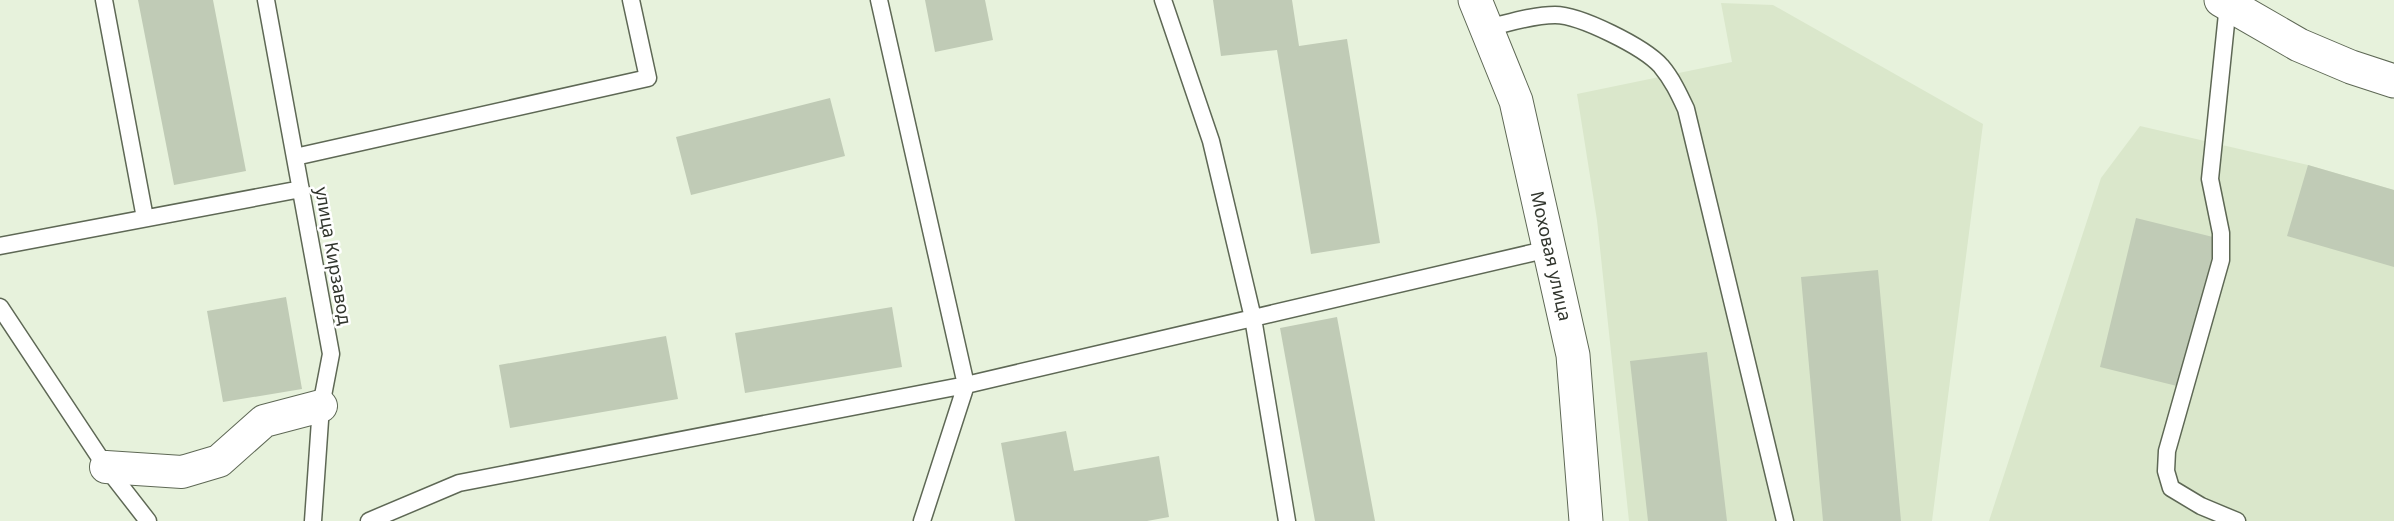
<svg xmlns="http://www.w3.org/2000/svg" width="2394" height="521" viewBox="0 0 2394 521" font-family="'Noto Sans',sans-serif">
	<rect width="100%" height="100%" fill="#e7f2dc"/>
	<path fill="#dae7cb" d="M1721 3 1773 5 1983 124 1932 521H1629L1597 220 1577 94 1732 62Z
		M2140 126 2308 165 2394 190V521H1989L2101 178Z"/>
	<path fill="#c0cbb6" d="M138 0H213L246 171 174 185Z
		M925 0H985L993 40 935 52Z
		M1213 0H1292L1299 46 1347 39 1380 243 1311 254 1277 50 1221 56Z
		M830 98 845 156 691 195 676 137Z
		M2308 165 2394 190V267L2287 236Z
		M2136 218 2217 238 2181 387 2100 367Z
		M1878 270 1901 521H1823L1801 277Z
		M286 297 302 389 223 402 207 311Z
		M892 307 902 367 745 393 735 333Z
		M1337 317 1375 521H1315L1280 328Z
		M666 336 678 399 510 428 499 365Z
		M1707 352 1727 521H1648L1630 361Z
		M1066 431 1074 471 1159 456 1169 517 1147 521H1015L1001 443Z"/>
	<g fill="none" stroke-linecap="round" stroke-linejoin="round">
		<g stroke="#5e6855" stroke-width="19">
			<path id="lane" d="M104 0 145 218
				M266 0 331 354 321 406 313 521
				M879 0 966 385 922 521
				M1163 0 1211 141 1253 318 1287 521
				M2228 4 2210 179 2221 233V260L2167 451 2166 471 2171 488 2201 506 2237 521
				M1487 28C1509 23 1532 15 1555 15 1580 15 1644 47 1661 66 1672 79 1679 94 1686 109L1785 521
				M295 157 648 78 631 0
				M0 246 301 189
				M0 307 106 467 148 521
				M369 521 459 483 966 385 1549 249"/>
		</g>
		<g stroke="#5e6855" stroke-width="34">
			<path id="street" d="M106 467 182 472 219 461 264 421 321 406"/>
		</g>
		<g stroke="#5e6855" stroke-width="35">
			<g id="secondary">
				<path id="s1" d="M1475 0 1516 101 1573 355 1586 521"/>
				<path d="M2221 0 2299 45 2351 67 2394 81"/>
			</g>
		</g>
		<use href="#lane" stroke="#fff" stroke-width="16"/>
		<use href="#street" stroke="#fff" stroke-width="32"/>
		<use href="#secondary" stroke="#fff" stroke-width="33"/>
	</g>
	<g text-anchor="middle" stroke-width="5" stroke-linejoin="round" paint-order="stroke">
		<g font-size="18" fill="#31352d" stroke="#fff">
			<text transform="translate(333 256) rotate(80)" y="6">улица Кирзавод</text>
			<text dy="6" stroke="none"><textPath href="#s1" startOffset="268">Моховая улица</textPath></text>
		</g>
	</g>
</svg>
